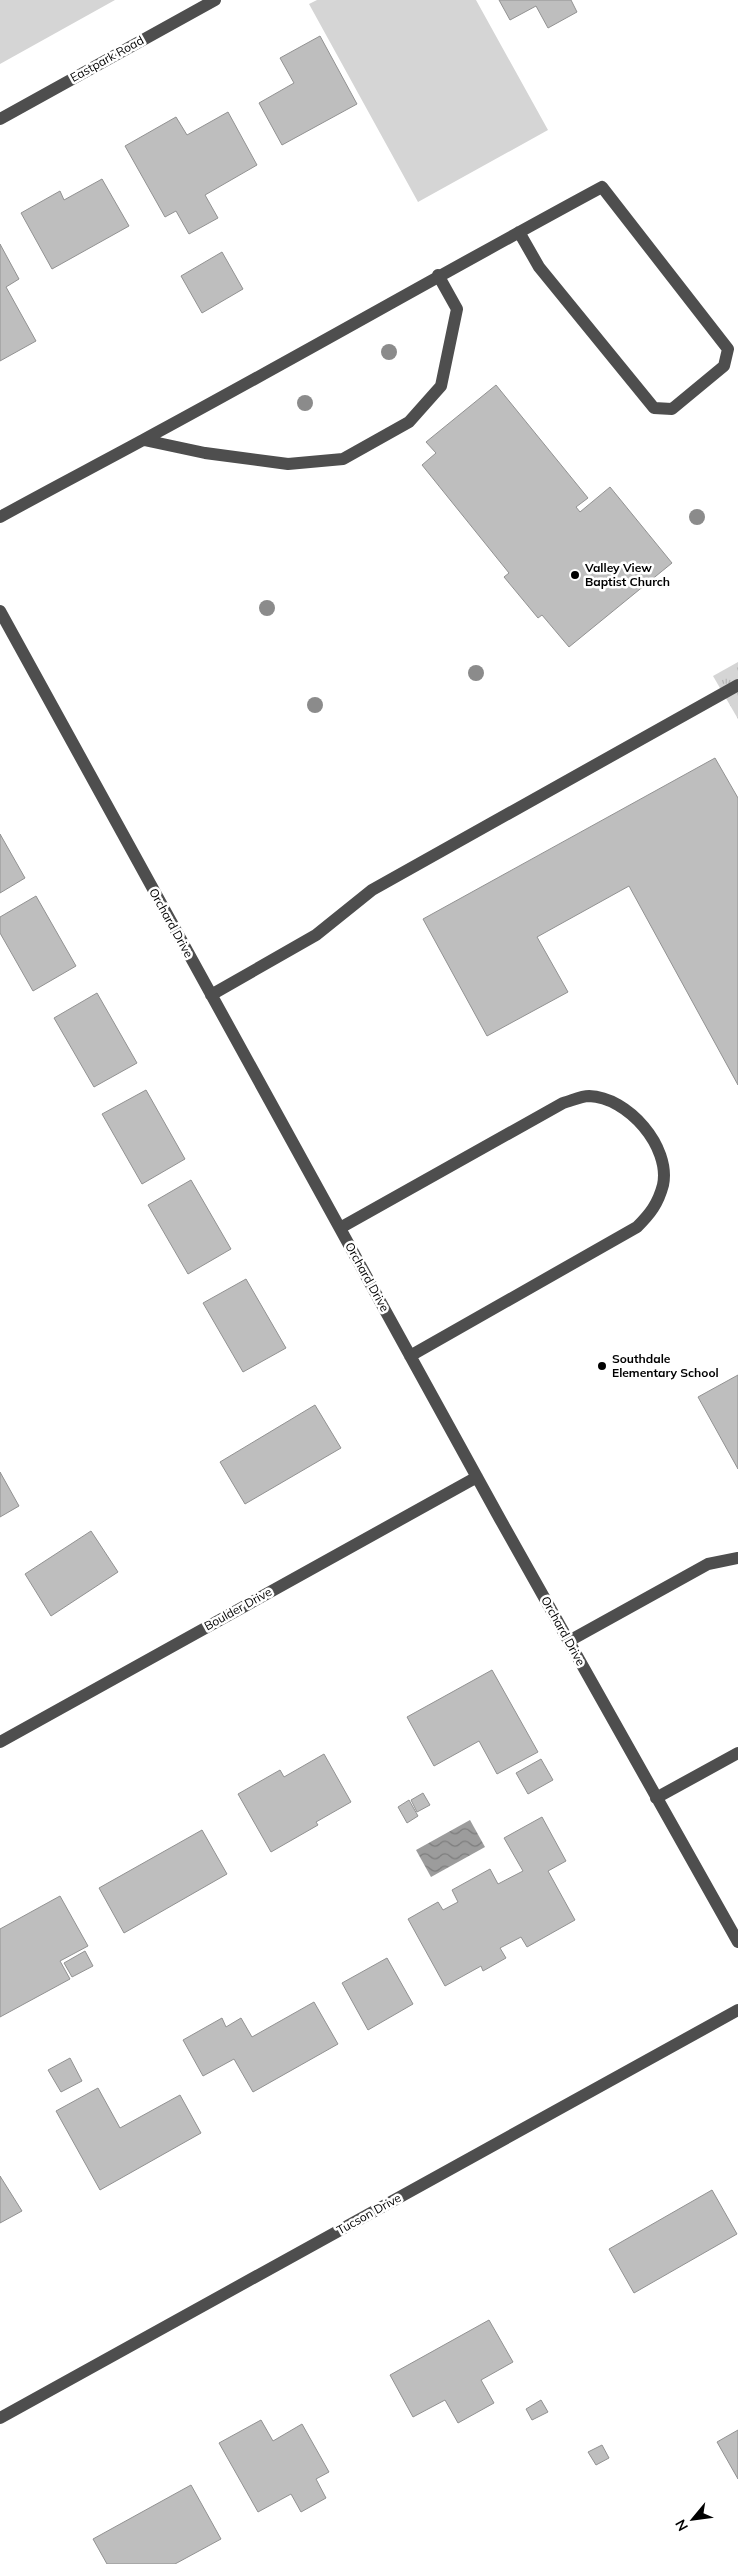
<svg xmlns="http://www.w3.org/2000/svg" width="738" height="2564" viewBox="0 0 738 2564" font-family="Mulish,sans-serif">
	<defs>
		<pattern id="park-tufts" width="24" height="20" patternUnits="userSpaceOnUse" patternTransform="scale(1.25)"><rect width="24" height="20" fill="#d5d5d5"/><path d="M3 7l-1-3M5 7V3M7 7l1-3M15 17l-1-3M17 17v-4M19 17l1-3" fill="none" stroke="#b5b5b5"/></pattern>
		<pattern id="water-waves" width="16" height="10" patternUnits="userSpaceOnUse" patternTransform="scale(1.25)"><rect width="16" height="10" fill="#9c9c9c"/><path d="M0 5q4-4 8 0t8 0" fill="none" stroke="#7d7d7d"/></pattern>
	</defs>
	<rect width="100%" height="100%" fill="#fff"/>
	<path fill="#d5d5d5" d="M0 0H115L0 64Z
		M317 0H476L548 130 418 202 309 4Z"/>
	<path fill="url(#park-tufts)" d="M738 662V719L713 676Z"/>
	<path fill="url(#water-waves)" d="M470 1820 485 1847 431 1877 416 1850Z"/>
	<path fill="#bebebe" stroke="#929292" d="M499 0H571L577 12 548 28 536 6 510 20Z
		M320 36 357 104 282 145 259 103 294 83 280 58Z
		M228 112 257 165 205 195 218 218 189 234 176 211 165 217 125 146 176 117 187 135Z
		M102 179 129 226 52 269 21 213 60 191 64 200Z
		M0 244 19 279 6 287 36 341 0 361Z
		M222 252 243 289 202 313 181 276Z
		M496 385 588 498 576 507 580 512 610 487 672 563 569 647 542 615 538 618 504 577 509 573 422 465 436 453 426 442Z
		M715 758 738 798V1085L629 886 537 937 568 992 487 1036 423 919Z
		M0 834 25 878 0 893Z
		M36 896 76 966 33 991 0 933V917Z
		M97 993 137 1063 94 1087 54 1018Z
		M146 1090 185 1159 142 1184 102 1114Z
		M191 1180 231 1249 188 1274 148 1205Z
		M246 1279 286 1348 243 1372 203 1303Z
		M738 1375V1469L698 1397Z
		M315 1405 341 1448 245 1504 220 1462Z
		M0 1472 19 1506 0 1517Z
		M91 1531 118 1572 51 1616 25 1574Z
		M492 1670 538 1752 497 1774 479 1741 434 1766 407 1717Z
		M324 1754 351 1802 316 1822 318 1825 271 1852 238 1794 280 1770 284 1777Z
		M541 1759 553 1780 528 1794 516 1773Z
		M423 1793 430 1805 417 1812 411 1800Z
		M409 1800 418 1816 407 1823 398 1807Z
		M542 1817 566 1861 548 1871 575 1920 527 1947 521 1937 500 1948 506 1958 483 1971 481 1966 445 1986 408 1919 438 1902 443 1910 458 1902 452 1890 490 1869 498 1884 523 1871 504 1838Z
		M202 1830 227 1874 124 1933 99 1888Z
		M60 1896 88 1946 60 1961 70 1979 0 2017V1929Z
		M85 1951 93 1966 72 1977 64 1963Z
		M387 1958 413 2004 368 2030 342 1983Z
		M314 2002 338 2044 253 2092 234 2059 203 2076 183 2040 222 2018 226 2027 241 2018 252 2037Z
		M70 2058 82 2081 61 2092 48 2070Z
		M98 2088 120 2128 180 2095 201 2133 100 2190 56 2111Z
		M0 2176 22 2211 0 2223Z
		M712 2190 737 2234 634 2293 609 2249Z
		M489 2320 513 2362 481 2380 494 2403 458 2423 445 2400 413 2417 390 2375Z
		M541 2400 548 2412 532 2420 526 2409Z
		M261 2420 273 2441 302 2424 329 2472 316 2479 326 2498 301 2512 291 2494 258 2512 219 2443Z
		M738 2430V2479L717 2442Z
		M602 2445 609 2458 596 2465 588 2452Z
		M191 2485 221 2539 175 2564H107L93 2539Z"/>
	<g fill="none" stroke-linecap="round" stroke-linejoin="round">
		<path stroke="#4e4e4e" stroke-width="12" d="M0 119 215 0
			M144 440 205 453 288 464 343 459 409 422 441 386 457 309 438 275
			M0 517C47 491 95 466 143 440 297 357 448 270 602 187L728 349 724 366 672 409 654 408 539 267 519 232
			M0 611 500 1519 738 1942
			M211 995 316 935 372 890 738 685
			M340 1228 563 1103C571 1101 581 1096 589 1096 628 1097 671 1147 663 1185 658 1204 650 1214 637 1227L410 1356
			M569 1641 708 1564 738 1558
			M0 1742 477 1477
			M656 1798 738 1753
			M0 2418 738 2010"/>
	</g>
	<g fill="#8b8b8b">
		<circle cx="389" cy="352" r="8"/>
		<circle cx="305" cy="403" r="8"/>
		<circle cx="697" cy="517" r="8"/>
		<circle cx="267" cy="608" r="8"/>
		<circle cx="476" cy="673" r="8"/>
		<circle cx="315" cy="705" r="8"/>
	</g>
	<g fill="#000" stroke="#fff" stroke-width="2">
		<circle cx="575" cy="575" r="5"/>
		<circle cx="602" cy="1366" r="5"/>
	</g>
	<g text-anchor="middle" stroke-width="5" stroke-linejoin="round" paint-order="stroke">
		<g font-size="12" fill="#000" stroke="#fff">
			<text transform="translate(107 59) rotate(-29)" y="4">Eastpark Road</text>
			<text transform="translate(171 923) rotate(61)" y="4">Orchard Drive</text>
			<text transform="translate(367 1277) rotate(61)" y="4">Orchard Drive</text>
			<text transform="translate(238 1609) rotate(-29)" y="4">Boulder Drive</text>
			<text transform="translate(563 1631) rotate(61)" y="4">Orchard Drive</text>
			<text transform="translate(369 2214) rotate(-29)" y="4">Tucson Drive</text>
		</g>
		<g font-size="12" font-weight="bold" fill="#000" stroke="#fff" text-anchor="start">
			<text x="585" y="572">Valley View<tspan x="585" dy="14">Baptist Church</tspan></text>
			<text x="612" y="1363">Southdale<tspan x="612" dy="14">Elementary School</tspan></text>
		</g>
	</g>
	<g transform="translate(693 2519) rotate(241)" stroke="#ffffff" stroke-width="4" paint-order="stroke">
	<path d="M0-4L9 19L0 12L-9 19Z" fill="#000000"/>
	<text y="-8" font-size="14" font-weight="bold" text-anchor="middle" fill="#000000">N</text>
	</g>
</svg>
